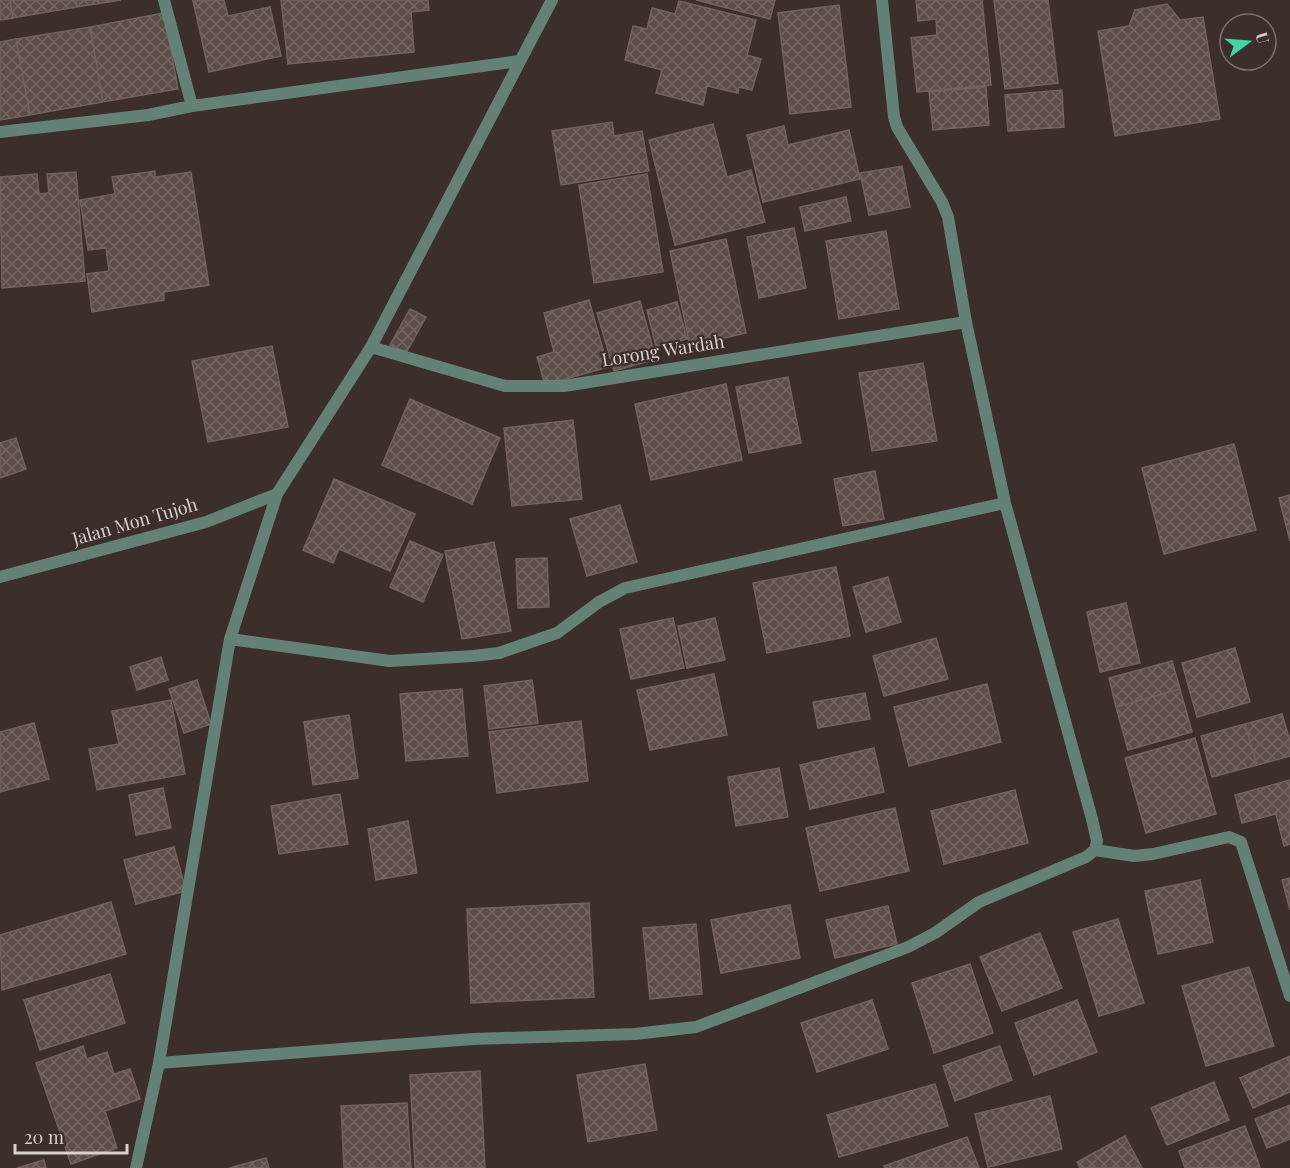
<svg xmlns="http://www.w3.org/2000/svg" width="1290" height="1168" viewBox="0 0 1290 1168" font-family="'Playfair Display',serif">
	<defs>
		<pattern id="building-cross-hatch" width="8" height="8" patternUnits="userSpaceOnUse" patternTransform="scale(1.5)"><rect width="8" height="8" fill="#5d4d49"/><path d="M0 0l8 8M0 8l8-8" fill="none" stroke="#746662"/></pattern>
	</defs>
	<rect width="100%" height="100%" fill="#3c2e2a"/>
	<path fill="url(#building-cross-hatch)" stroke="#72615d" stroke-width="1.5" d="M0 0H10L13 18 0 20Z
		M10 0H76L77 7 13 18Z
		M76 0H121L77 7Z
		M224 0 228 16 270 7 281 56 209 72 193 1Z
		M281 0H428L429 10 411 12 414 52 288 64Z
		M696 0H775L770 19Z
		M916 0H982L991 85 917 92 911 38 937 35 936 19 918 21Z
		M994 0H1048L1058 83 1005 89Z
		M679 1 756 20 747 55 761 59 752 90 739 87 738 93 707 86 703 105 656 93 662 70 625 60 633 26 647 29 652 8 675 14Z
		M1167 4 1180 20 1203 17 1220 119 1115 136 1098 31 1129 26 1135 10Z
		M839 5 851 107 790 114 778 13Z
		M164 13 178 89 103 102 90 27Z
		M90 27 103 102 30 115 16 39Z
		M16 39 30 115 0 120V42Z
		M986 87 989 125 933 130 929 92Z
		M1062 90 1064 127 1008 131 1005 95Z
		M612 122 614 136 642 131 649 171 561 185 552 131Z
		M713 124 727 177 751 170 765 222 675 245 649 140Z
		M784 126 788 145 849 130 860 179 763 202 747 135Z
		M902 166 910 207 869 215 860 173Z
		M155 171V177L191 172 209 285 164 292V300L92 312 87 274 109 271 106 248 88 250 80 200 115 194 112 177Z
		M76 172 85 281 2 288 0 177 37 174 39 194 49 193 47 174Z
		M647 174 663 272 594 283 579 185Z
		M846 197 851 221 805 231 800 207Z
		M794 228 806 288 759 298 747 237Z
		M886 231 899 309 839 319 826 241Z
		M726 239 746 333 690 346 670 251Z
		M589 300 608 367 545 385 537 357 554 352 544 313Z
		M640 301 656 359 614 371 597 313Z
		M677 302 687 339 656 347 647 310Z
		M410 309 426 317 406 353 390 345Z
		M272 346 288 427 208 442 192 361Z
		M923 363 937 441 872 451 859 373Z
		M788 377 801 443 749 453 736 387Z
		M726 384 742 460 651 480 635 404Z
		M410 399 500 438 472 504 382 465Z
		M573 420 582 499 512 506 504 428Z
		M16 438 26 469 0 478V443Z
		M1234 444 1256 530 1164 554 1142 468Z
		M875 471 884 519 843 526 834 479Z
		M334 479 415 514 390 571 339 549 333 563 303 550Z
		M1290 495V541L1279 498Z
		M620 505 637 562 587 576 570 519Z
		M410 541 443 555 423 602 390 587Z
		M494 542 511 631 462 639 445 551Z
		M547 558 549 607 518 608 516 559Z
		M836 567 850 636 767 653 753 583Z
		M888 577 901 622 866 632 853 587Z
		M1126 603 1140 663 1100 672 1087 612Z
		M673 618 684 668 631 679 620 629Z
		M715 618 725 660 687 668 678 626Z
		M936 638 948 679 884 696 873 656Z
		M1235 648 1250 702 1197 717 1182 663Z
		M161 657 168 680 137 690 130 667Z
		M1172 661 1180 689 1116 707 1109 678Z
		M714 674 727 735 650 750 637 690Z
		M197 680 211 724 184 733 169 689Z
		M532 680 538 723 489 729 484 686Z
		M987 684 1001 742 909 766 894 707Z
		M462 689 468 756 406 761 400 694Z
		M1180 689 1192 732 1128 750 1116 707Z
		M865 693 870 719 818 728 813 702Z
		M171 700 185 774 97 790 89 749 119 744 112 711Z
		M1282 714 1290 741V756L1257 765 1245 724Z
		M349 715 358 778 313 785 304 722Z
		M581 721 588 781 497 793 489 732Z
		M34 723 49 779 0 792V732Z
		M1245 724 1257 765 1212 777 1201 736Z
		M1195 738 1216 814 1146 833 1125 758Z
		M874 748 884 792 810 809 800 765Z
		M779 768 788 817 736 826 728 777Z
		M1290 780V844L1284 846 1276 814 1242 823 1235 795Z
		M163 788 171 828 136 835 129 795Z
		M1015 790 1028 843 944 864 931 811Z
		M340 794 348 844 279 854 271 806Z
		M895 808 909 871 820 891 806 828Z
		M408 821 417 873 376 880 368 829Z
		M174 847 186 891 136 904 124 860Z
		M1290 878V910L1282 880Z
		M1200 880 1213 942 1158 954 1145 891Z
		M111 902 126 954 2 990 0 935Z
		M589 903 594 997 471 1003 467 909Z
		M790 905 800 958 721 973 711 920Z
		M888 906 897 944 835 958 826 920Z
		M1118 919 1144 1003 1099 1016 1073 932Z
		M696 924 702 994 650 999 643 928Z
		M1040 933 1062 988 1002 1011 980 957Z
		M970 964 993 1033 934 1053 912 983Z
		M1249 967 1274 1046 1206 1066 1182 986Z
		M110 974 125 1023 40 1050 24 1000Z
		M872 1000 888 1049 817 1072 801 1023Z
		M1077 1000 1097 1052 1034 1075 1015 1023Z
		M83 1046 87 1059 107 1052 114 1074 130 1069 140 1099 105 1111 117 1148 71 1164 36 1063Z
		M1000 1046 1012 1080 955 1101 943 1066Z
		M1290 1056V1092L1253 1108 1240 1078Z
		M645 1064 657 1130 588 1142 577 1075Z
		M480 1071 485 1168H415L410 1075Z
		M1214 1082 1229 1120 1167 1145 1151 1108Z
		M935 1084 948 1126 839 1157 827 1115Z
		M1050 1096 1062 1149 988 1167 975 1114Z
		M407 1103 411 1168H344L341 1106Z
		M1290 1105V1139L1267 1148 1255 1119Z
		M1245 1126 1260 1167 1185 1168 1179 1151Z
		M1125 1136 1142 1168H1080L1077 1162Z
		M967 1137 979 1168H885L884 1166Z
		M266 1158 269 1168H229Z
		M44 1160 46 1168H17Z"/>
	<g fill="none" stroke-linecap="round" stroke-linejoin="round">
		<path stroke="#638174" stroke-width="12" d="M164 0 192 106
			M0 132 148 115 192 106 519 61
			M371 347 505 386H564L966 322
			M0 577 206 522 277 494
			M230 639 390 661 473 656 499 653 557 633 599 602 625 588 1005 503
			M1095 850 1134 856 1153 854 1229 837 1241 842 1290 996
			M159 1063 473 1039 635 1034 696 1027 908 947 935 933 979 902 1086 857 1095 850 1097 841 1092 819 1005 503 966 322 948 217 942 202 897 127 894 117 882 0
			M136 1168 159 1063 230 639 277 494 371 347 552 0"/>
	</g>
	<g text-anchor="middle" stroke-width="4.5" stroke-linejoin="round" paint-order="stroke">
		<g font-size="18" fill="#d9cfcd" stroke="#3c2e2a">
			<text transform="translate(663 351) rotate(-9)" y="6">Lorong Wardah</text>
			<text transform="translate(135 522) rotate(-16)" y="6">Jalan Mon Tujoh</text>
		</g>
	</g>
	<g transform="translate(1248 42) rotate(74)"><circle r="28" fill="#3c2e2a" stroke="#7b6e6b" stroke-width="1.5"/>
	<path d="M0-4.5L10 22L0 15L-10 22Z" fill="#40d4a2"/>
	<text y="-9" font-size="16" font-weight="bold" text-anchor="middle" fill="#d9cfcd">U</text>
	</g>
	<path d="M15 1144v9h112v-9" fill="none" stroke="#d9cfcd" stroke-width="3"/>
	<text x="24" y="1144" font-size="18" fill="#d9cfcd" stroke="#3c2e2a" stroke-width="4.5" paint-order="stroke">20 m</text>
</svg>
